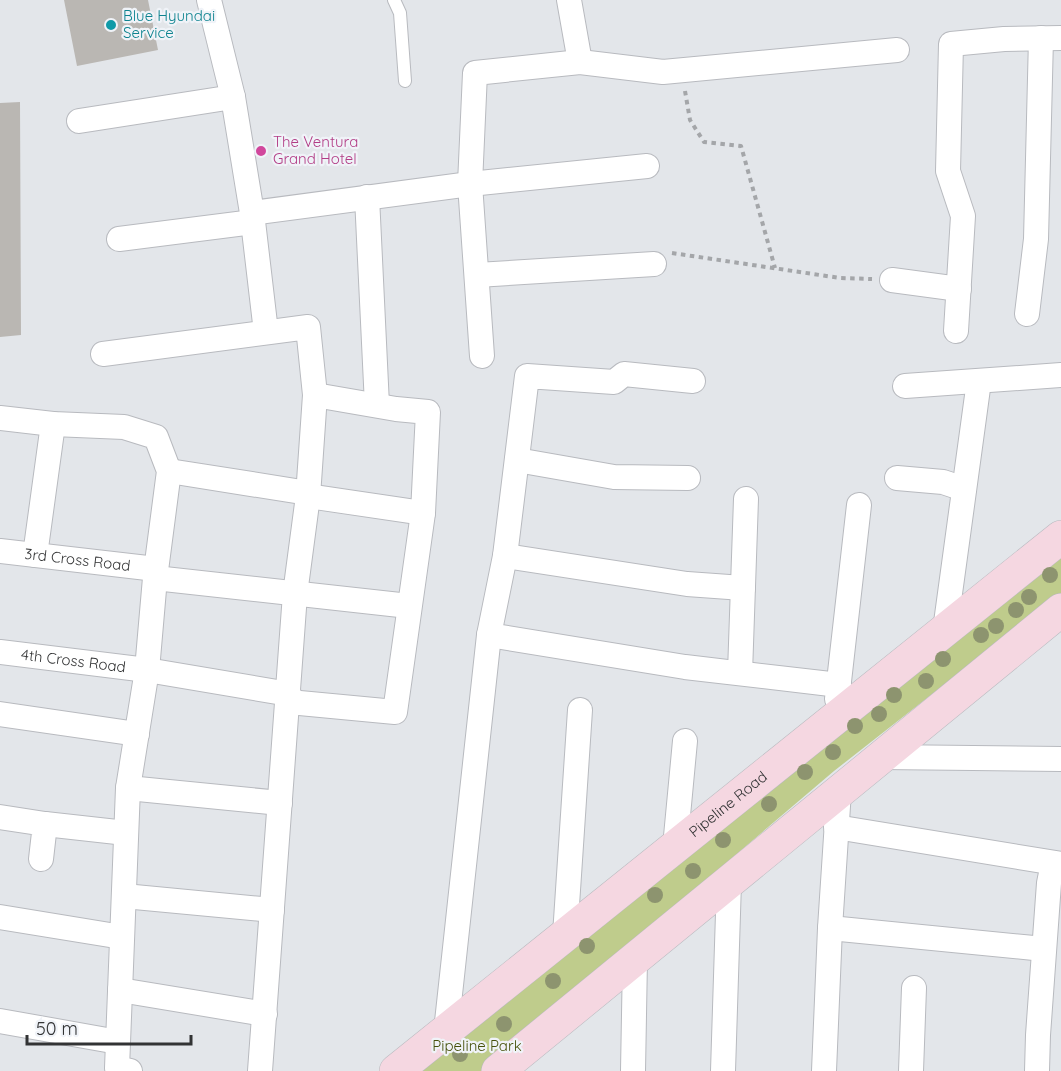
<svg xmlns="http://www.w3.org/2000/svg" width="1061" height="1071" viewBox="0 0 1061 1071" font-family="Quicksand,sans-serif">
	<rect width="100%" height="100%" fill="#e3e6ea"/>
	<path fill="#bfcc8c" d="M1061 544V593L834 771 482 1071H411Z"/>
	<path fill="#bab7b3" d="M64 0H148L158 50 77 66Z
		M20 102 21 335 0 337V103Z"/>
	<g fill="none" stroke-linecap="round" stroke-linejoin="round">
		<g stroke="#b8babf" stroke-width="14">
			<path id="service" d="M394 0 400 13 405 81"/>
		</g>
		<g stroke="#b8babf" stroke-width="26">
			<g id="minor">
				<path d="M209 0 233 97 252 213 266 332"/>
				<path d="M569 0 580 62"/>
				<path d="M79 121 233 97"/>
				<path d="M367 197 377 405"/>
				<path d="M252 213 470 184 647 166"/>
				<path d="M119 239 253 222"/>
				<path d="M477 275 654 264"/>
				<path d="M892 280 959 289"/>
				<path d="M1027 314 1036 239 1041 38"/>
				<path d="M956 331 963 216 948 171 951 44 1004 39 1061 38"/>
				<path d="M103 354 308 327 315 395 308 496 295 594 260 1071"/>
				<path d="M482 356 470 184 475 73 580 62 663 72 897 50"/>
				<path d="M905 386 1061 375"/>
				<path d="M0 418 53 424 124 427 156 437 169 471 155 578 147 670 128 788 117 1068 130 1071"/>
				<path d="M517 460 614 477 688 478"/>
				<path d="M169 471 308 493"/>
				<path d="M897 478 943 482 964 489"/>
				<path d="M308 496 423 513"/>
				<path id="s1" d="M0 551 156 569"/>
				<path d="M35 555 53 424"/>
				<path d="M505 556 687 584 743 588"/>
				<path d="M155 578 409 606"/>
				<path d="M945 630 979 381"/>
				<path d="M489 635 685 667 839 685"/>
				<path id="s2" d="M0 652 147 670 289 694"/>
				<path d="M740 673 746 499"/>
				<path d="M837 699 859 505"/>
				<path d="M289 702 395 712 423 513 428 412 396 409 315 395"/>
				<path d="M0 714 137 734"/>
				<path d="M882 757 1061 759"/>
				<path d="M128 788 280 803"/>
				<path d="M0 817 45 824 41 859"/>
				<path d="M45 824 126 833"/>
				<path d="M836 827 1061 864"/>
				<path d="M675 847 685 741"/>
				<path d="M124 896 272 910"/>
				<path d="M0 917 122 937"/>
				<path d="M830 928 1044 949"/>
				<path d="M565 935 580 710"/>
				<path d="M120 990 265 1014"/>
				<path d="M0 1021 118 1042"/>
				<path d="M446 1031 489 635 505 556 527 376 614 382 624 374 693 381"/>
				<path d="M633 1071 635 959"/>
				<path d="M723 1071 729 882"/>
				<path d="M824 1071 830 928 839 791"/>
				<path d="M911 1071 914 988"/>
				<path d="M1037 1071 1038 1035 1049 883 1053 863"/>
			</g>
		</g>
		<g stroke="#b8babf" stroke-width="34">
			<g id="secondary">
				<path id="s3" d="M396 1071 1061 537"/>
				<path d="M498 1071 1061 610"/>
			</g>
		</g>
		<path stroke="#a4a6a9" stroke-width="4" stroke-dasharray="4.5 4.5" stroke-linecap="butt" d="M685 91 690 120 704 142 741 146 775 268
			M672 253 840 278 872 279"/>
		<use href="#service" stroke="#fff" stroke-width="12"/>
		<use href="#minor" stroke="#fff" stroke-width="24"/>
		<use href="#secondary" stroke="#f5d7e1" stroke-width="33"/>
	</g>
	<g fill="#8d946f">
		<circle cx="1050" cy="575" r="8"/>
		<circle cx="1029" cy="597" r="8"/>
		<circle cx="1016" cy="610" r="8"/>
		<circle cx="996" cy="626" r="8"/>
		<circle cx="981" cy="635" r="8"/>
		<circle cx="943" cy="659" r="8"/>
		<circle cx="926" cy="681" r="8"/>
		<circle cx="894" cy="695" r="8"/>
		<circle cx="879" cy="714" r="8"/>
		<circle cx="855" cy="726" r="8"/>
		<circle cx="833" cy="752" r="8"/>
		<circle cx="805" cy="772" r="8"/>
		<circle cx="769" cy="804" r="8"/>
		<circle cx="723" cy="840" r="8"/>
		<circle cx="693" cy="871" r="8"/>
		<circle cx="655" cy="895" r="8"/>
		<circle cx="587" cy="946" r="8"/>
		<circle cx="553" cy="981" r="8"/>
		<circle cx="504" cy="1024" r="8"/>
		<circle cx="460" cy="1054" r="8"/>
	</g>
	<circle fill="#0f9aa8" stroke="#f0f3f8" stroke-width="2" cx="111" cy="25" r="6"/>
	<circle fill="#d1479c" stroke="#f0f3f8" stroke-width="2" cx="261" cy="151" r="6"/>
	<g text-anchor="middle" stroke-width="4.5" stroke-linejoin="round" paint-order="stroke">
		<g font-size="15" fill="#0d838f" stroke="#f0f3f8" text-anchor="start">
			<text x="123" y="21">Blue Hyundai<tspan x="123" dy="17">Service</tspan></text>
		</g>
		<g font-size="15" fill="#b23c85" stroke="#f0f3f8" text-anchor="start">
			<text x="273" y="147">The Ventura<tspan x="273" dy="17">Grand Hotel</tspan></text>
		</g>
		<g font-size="15" fill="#323334" stroke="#f0f3f8">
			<text dy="5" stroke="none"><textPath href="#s1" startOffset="78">3rd Cross Road</textPath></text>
			<text dy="5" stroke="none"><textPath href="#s2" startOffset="74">4th Cross Road</textPath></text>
			<text dy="5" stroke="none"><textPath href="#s3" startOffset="426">Pipeline Road</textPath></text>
		</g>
		<g font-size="15" fill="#46500a" stroke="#f0f3f8">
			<text x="477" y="1051">Pipeline Park</text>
		</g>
	</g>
	<path d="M27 1035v9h164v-9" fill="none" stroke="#323334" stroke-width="3"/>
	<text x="36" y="1035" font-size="18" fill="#323334" stroke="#f0f3f8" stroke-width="4.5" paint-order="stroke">50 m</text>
</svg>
